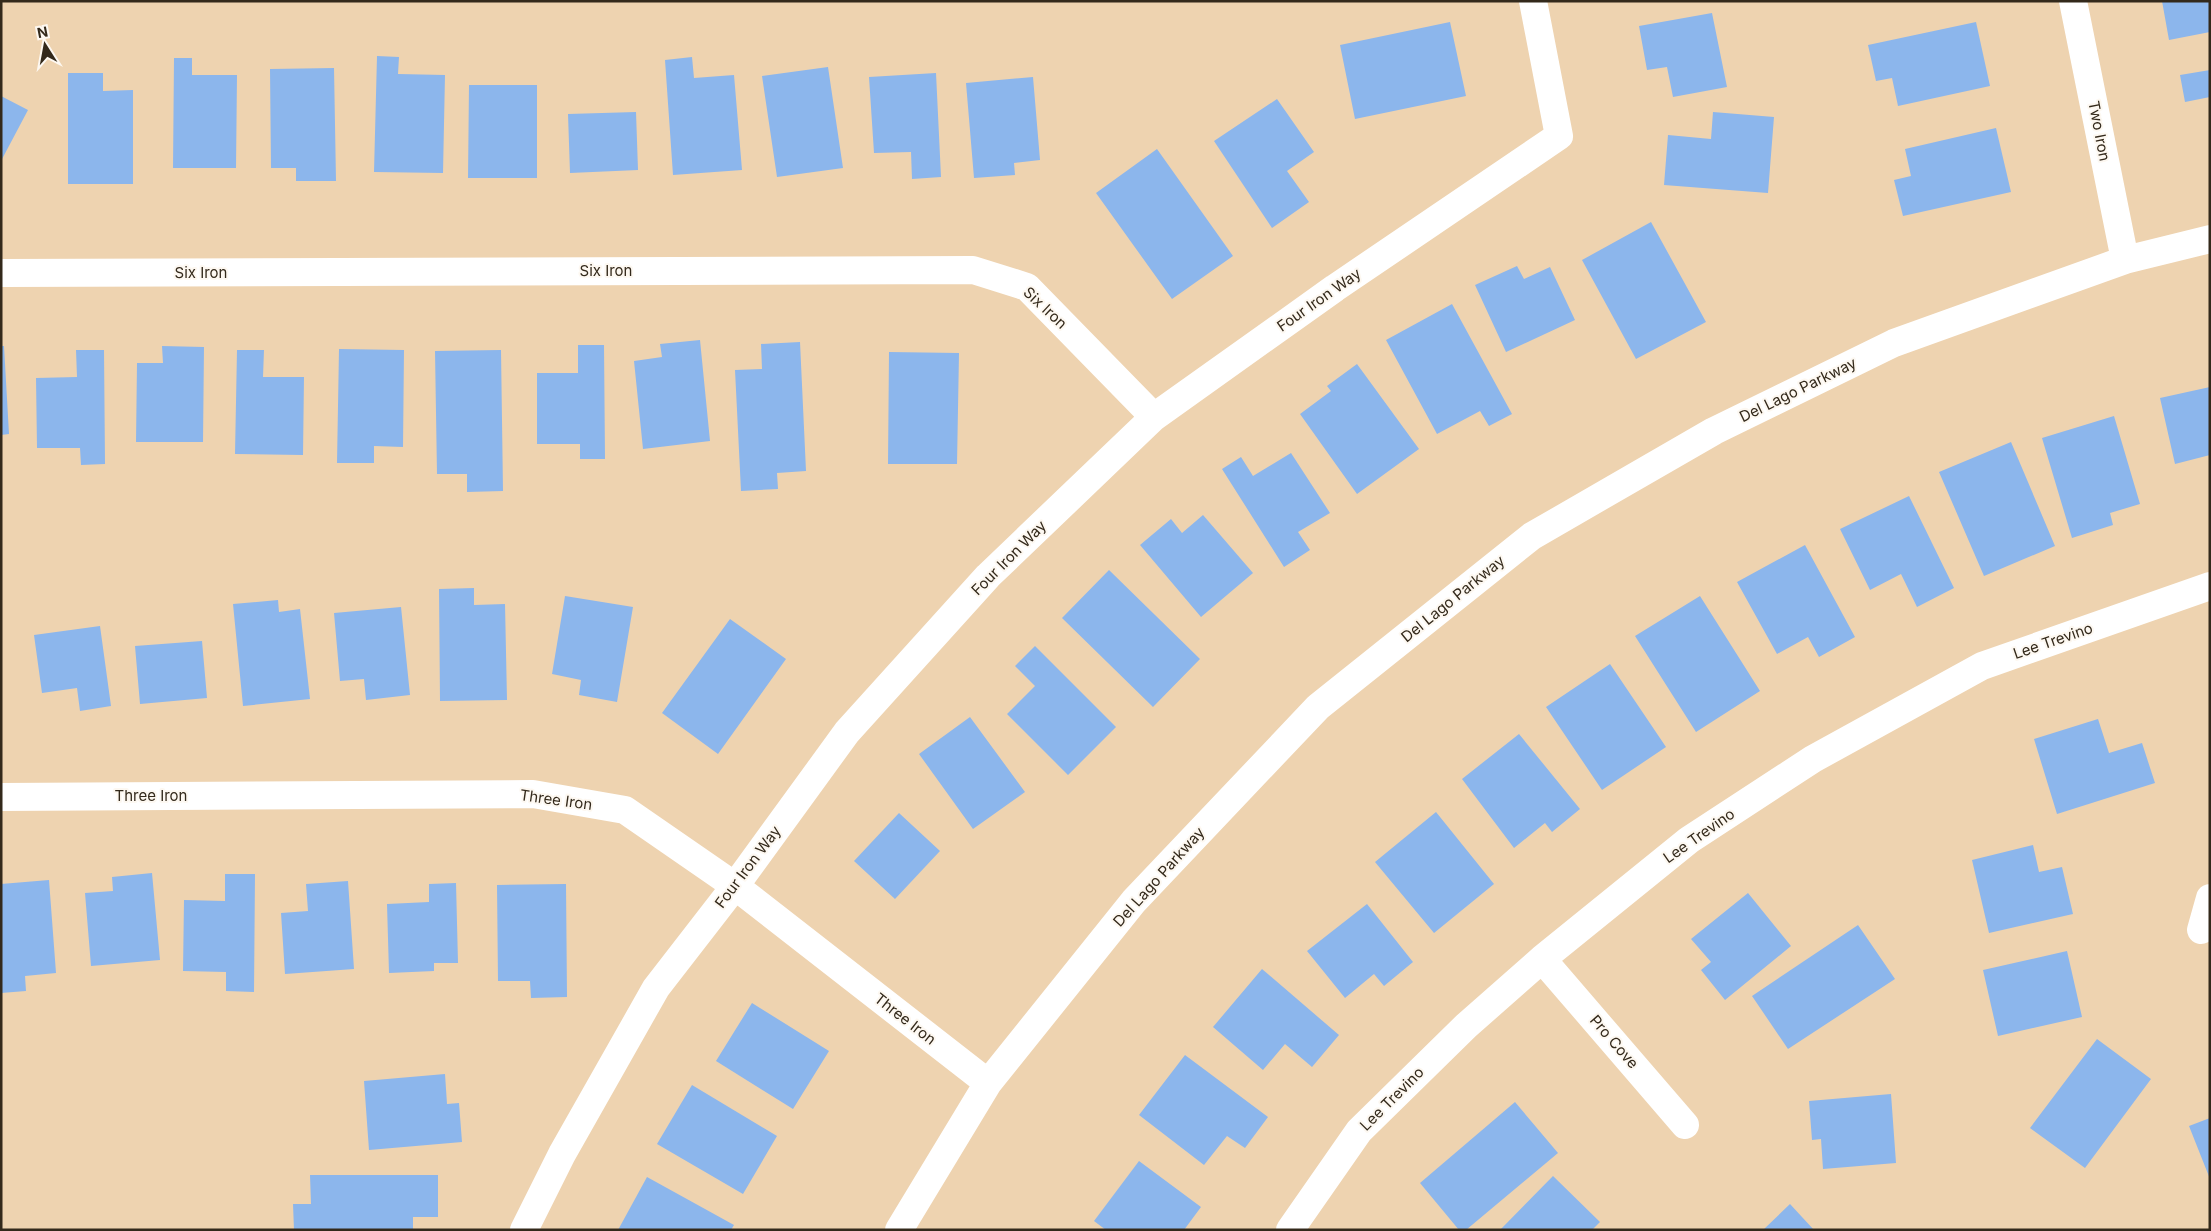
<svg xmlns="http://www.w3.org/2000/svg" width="2211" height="1231" viewBox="0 0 2211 1231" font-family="Inter,sans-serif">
	<rect width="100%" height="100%" fill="#eed3b0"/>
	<path fill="#8cb6ec" d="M2162 1H2210V32L2169 40Z
		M1712 13 1727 87 1673 97 1667 67 1647 70 1639 26Z
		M1450 22 1466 96 1355 119 1340 45Z
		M1976 22 1990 86 1898 106 1892 78 1876 81 1868 45Z
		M377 56 399 57 398 74 445 75 443 173 374 172Z
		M692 57 694 78 734 75 742 170 673 175 665 60Z
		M174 58H192V75H237L236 168H173Z
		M828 67 843 168 777 177 762 76Z
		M334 68 336 181H296V168H271L270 69Z
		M2210 70V97L2185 102 2180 75Z
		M68 73H103V91L133 90V184H68Z
		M936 73 941 177 912 179 911 152 874 153 869 77Z
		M1033 77 1040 160 1014 163 1015 175 974 178 966 83Z
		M469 85H537V178H468Z
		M1 96 28 110 1 161Z
		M1277 99 1314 152 1287 171 1309 202 1272 228 1214 141Z
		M636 112 638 170 570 173 568 114Z
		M1713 112 1774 117 1768 193 1664 185 1668 135 1711 139Z
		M1996 128 2011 192 1903 216 1894 180 1911 176 1905 149Z
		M1157 149 1233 256 1172 299 1096 193Z
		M1651 222 1706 322 1636 359 1582 260Z
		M1517 266 1524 279 1550 267 1575 320 1506 352 1475 285Z
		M1452 304 1512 414 1489 426 1480 411 1437 434 1386 340Z
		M700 340 710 441 643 449 634 361 662 357 660 344Z
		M800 342 806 471 777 473 778 489 741 491 735 370 762 369 761 344Z
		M578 345H604L605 459H580V444H537V373H578Z
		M1 346H4L9 434 1 435Z
		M162 346 204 347 203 442H136L137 363H163Z
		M339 349 404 350 403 447 374 446V463H337Z
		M76 350H104L105 464 81 465 80 448H37L36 378 77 377Z
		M237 350H264L263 377H304L303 455 235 454Z
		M501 350 503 491 467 492V474H437L435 351Z
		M889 352 959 353 957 464H888Z
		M1357 364 1419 449 1357 494 1300 414 1331 391 1327 386Z
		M2210 387V455L2175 464 2160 398Z
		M2114 416 2140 504 2110 513 2113 525 2072 538 2042 438Z
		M2011 442 2055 546 1984 576 1939 472Z
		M1291 453 1330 513 1298 532 1310 550 1284 567 1222 469 1241 457 1253 476Z
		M1909 496 1954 588 1917 607 1901 574 1870 590 1840 529Z
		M1203 515 1253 573 1201 617 1140 545 1171 519 1182 533Z
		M1805 545 1855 637 1819 657 1808 637 1777 654 1737 582Z
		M1109 570 1200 659 1153 707 1062 618Z
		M474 588V605L505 604 507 700 440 701 439 589Z
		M565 596 633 607 617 702 579 695 581 680 552 674Z
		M1700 596 1760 691 1696 732 1635 636Z
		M278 600 279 612 300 609 310 699 243 706 233 604Z
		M401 607 410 695 366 700 364 679 340 681 334 613Z
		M730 619 786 659 718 754 662 713Z
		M100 626 111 706 80 711 77 688 42 693 34 635Z
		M202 641 207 698 140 704 135 646Z
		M1035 646 1116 727 1068 775 1007 714 1035 686 1015 666Z
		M1610 664 1666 747 1602 790 1546 707Z
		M970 717 1025 792 973 829 919 754Z
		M2098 719 2109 753 2142 743 2155 783 2057 814 2034 739Z
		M1519 734 1580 809 1552 832 1545 823 1514 848 1462 779Z
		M1436 812 1494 884 1434 933 1375 862Z
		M899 813 940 851 895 899 854 861Z
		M2033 845 2039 872 2062 867 2073 914 1989 933 1972 860Z
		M152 873 160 960 91 966 85 893 113 891 112 877Z
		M225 874H255L254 992 226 991V972L183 971 184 900 225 901Z
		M49 880 56 973 25 976 26 991 1 993V884Z
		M348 881 354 969 285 974 281 913 308 911 306 884Z
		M456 883 458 963H434V971L389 973 387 904 429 902V884Z
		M566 884 567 997 531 998 530 981H498L497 885Z
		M1748 893 1791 946 1725 1000 1701 970 1711 962 1691 939Z
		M1367 904 1413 962 1384 986 1374 974 1345 998 1307 951Z
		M1858 925 1895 979 1788 1049 1752 996Z
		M2067 951 2082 1017 1998 1036 1983 970Z
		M1262 969 1339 1035 1312 1067 1285 1044 1263 1070 1213 1027Z
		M752 1003 829 1051 793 1109 716 1061Z
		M2097 1039 2151 1079 2085 1168 2030 1128Z
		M1185 1055 1268 1117 1245 1148 1227 1136 1204 1165 1139 1115Z
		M445 1074 447 1104 459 1103 462 1142 369 1150 364 1081Z
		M692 1085 777 1136 743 1194 657 1144Z
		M1891 1094 1896 1163 1823 1169 1821 1139 1812 1140 1809 1101Z
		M1515 1102 1558 1153 1466 1230H1459L1420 1183Z
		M2210 1118V1179L2189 1126Z
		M1139 1161 1201 1207 1184 1230H1106L1094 1221Z
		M310 1175H438V1217H413V1230H294L293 1204H311Z
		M1553 1176 1600 1222 1592 1230H1500Z
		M647 1177 734 1225 731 1230H618Z
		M1790 1204 1814 1230H1763Z"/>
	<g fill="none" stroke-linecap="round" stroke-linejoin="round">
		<path stroke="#fff" stroke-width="28" d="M2073 1 2125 260
			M1 273 973 270 1027 287 1154 417
			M1 797 533 794 625 810 735 886 988 1083
			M2201 930 2210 898
			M1542 959 1685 1125
			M524 1230 562 1154 656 988 735 886 847 732 988 576 1154 417 1335 288 1559 136 1533 1
			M899 1230 988 1083 1134 901 1318 707 1532 536 1714 431 1894 343 2125 260 2210 239
			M1290 1230 1359 1131 1466 1026 1542 959 1689 840 1813 759 1982 666 2210 586"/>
	</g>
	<g text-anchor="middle" stroke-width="4" stroke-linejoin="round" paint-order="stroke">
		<g font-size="15" fill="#33291b" stroke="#fdf8f1">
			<text transform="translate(2099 131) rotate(79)" y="5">Two Iron</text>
			<text x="606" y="276">Six Iron</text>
			<text x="201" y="278">Six Iron</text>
			<text transform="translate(1319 300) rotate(-35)" y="5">Four Iron Way</text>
			<text transform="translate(1045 308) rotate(43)" y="5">Six Iron</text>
			<text transform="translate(1798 390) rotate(-26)" y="5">Del Lago Parkway</text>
			<text transform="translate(1009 558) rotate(-45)" y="5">Four Iron Way</text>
			<text transform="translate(1453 599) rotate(-39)" y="5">Del Lago Parkway</text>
			<text transform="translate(2053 641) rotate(-19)" y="5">Lee Trevino</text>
			<text x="151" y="801">Three Iron</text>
			<text transform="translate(556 800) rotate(8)" y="5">Three Iron</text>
			<text transform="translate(1699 836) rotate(-35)" y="5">Lee Trevino</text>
			<text transform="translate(748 867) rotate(-53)" y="5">Four Iron Way</text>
			<text transform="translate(1159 877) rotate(-48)" y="5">Del Lago Parkway</text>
			<text transform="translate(905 1019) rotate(38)" y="5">Three Iron</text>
			<text transform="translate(1614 1042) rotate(49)" y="5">Pro Cove</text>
			<text transform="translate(1392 1099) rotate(-45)" y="5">Lee Trevino</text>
		</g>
	</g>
	<rect width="2211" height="1231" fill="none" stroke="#33291b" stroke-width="5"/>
	<g transform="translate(45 45) rotate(349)" stroke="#fdf8f1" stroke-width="4" paint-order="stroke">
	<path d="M0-4L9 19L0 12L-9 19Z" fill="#33291b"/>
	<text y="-8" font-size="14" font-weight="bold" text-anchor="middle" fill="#33291b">N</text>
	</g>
</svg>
